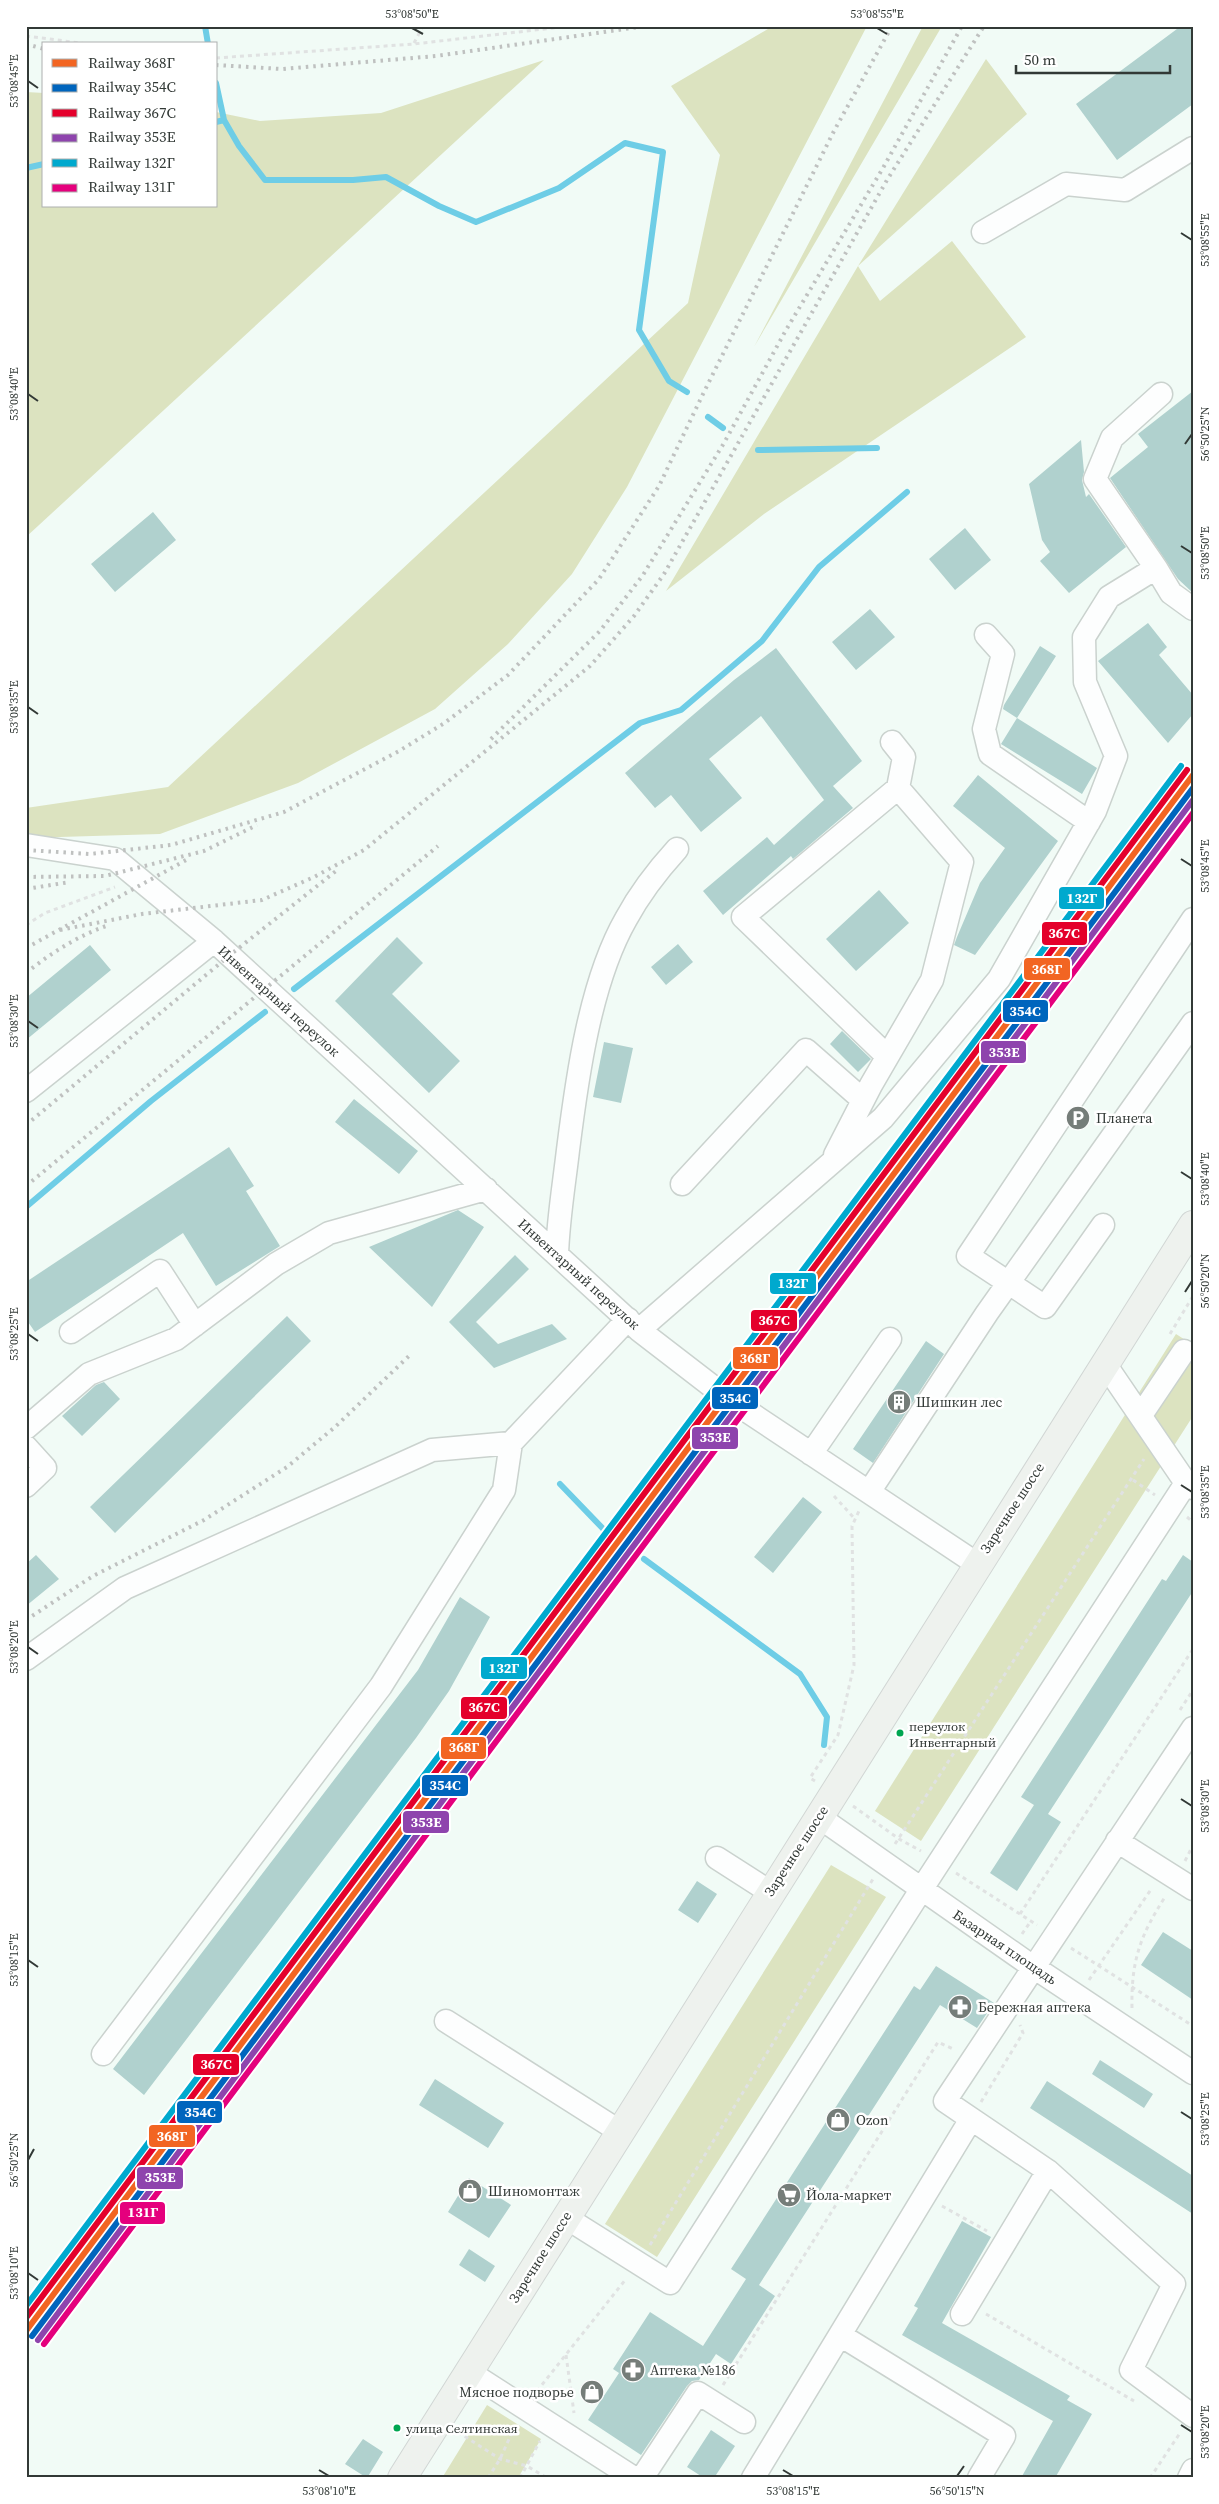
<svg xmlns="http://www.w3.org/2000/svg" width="1219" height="2504" viewBox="0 0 1219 2504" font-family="'Source Serif 4',serif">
	<rect width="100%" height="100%" fill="#f1fbf6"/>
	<path fill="#dce3c0" d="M773 26H867L627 487 572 574 508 644 435 709 298 783 160 834 26 838V808L168 787 688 303 720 155 671 86Z
		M923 26H942L754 347Z
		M986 59 1027 114 858 266 880 301 952 241 1026 337 764 514 666 591 858 266Z
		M544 60 26 537V92L44 93V206H216V112L260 121 381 113Z
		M1176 1334 1193 1345V1416L921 1841 875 1811Z
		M831 1865 886 1897 657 2257 605 2224Z
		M487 2405 541 2439 518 2478H442Z"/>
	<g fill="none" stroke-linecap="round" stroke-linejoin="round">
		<path stroke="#6ecde6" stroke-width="6" d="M205 26 208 44
			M216 83 224 120 216 122
			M224 120 239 146 265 180H353L386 177 439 206 476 222 559 188 625 143 663 152 639 330 669 381 687 392
			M26 168 44 164
			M708 417 723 428
			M758 450 877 448
			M294 989 640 723 681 710 762 641 819 567 907 492
			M26 1207 151 1101 265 1012
			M560 1484 611 1537
			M644 1559 800 1674 827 1717 824 1745"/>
	</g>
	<path fill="#b0d1ce" d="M1181 26H1193V104L1117 160 1076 104Z
		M1193 391V593L1178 579 1110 478 1148 447 1138 434Z
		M1081 440 1084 472 1082 480 1086 497 1089 494 1126 547 1069 593 1040 561 1050 552 1042 540 1029 484Z
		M153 512 176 540 115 592 91 564Z
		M965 528 991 560 955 590 929 559Z
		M870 609 895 637 856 670 832 642Z
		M1148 623 1167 647 1159 655 1193 695V714L1168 743 1098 661Z
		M1040 646 1056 656 1017 718 1003 709 1004 705Z
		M776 648 862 761 833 786 853 808 793 859 791 856 723 915 703 891 767 837 774 845 824 800 761 716 709 759 742 798 701 832 671 795 655 808 625 773 734 680Z
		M1017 718 1097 768 1082 794 1001 744Z
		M978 775 1058 841 975 955 954 945 957 937 980 883 1005 848 953 806Z
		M879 890 909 923 856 971 826 939Z
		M397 937 423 963 392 994 460 1061 429 1093 335 1001Z
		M678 944 693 962 666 985 651 967Z
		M90 945 111 970 26 1040V998Z
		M842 1031 871 1059 858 1072 830 1044Z
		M604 1042 633 1048 621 1103 593 1097Z
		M354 1099 418 1151 399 1174 335 1122Z
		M229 1147 254 1186 246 1191 280 1246 216 1286 183 1233 35 1332 26 1319V1282Z
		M458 1210 484 1227 432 1307 369 1247Z
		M515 1255 529 1269 476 1322 498 1344 552 1324 567 1339 494 1368 449 1322Z
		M287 1316 311 1341 115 1533 90 1507Z
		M926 1341 944 1354 873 1463 853 1449Z
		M104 1382 120 1399 82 1436 62 1416 96 1385Z
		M803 1497 822 1512 773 1573 754 1557Z
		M36 1555 59 1579 26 1606V1564Z
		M1183 1555 1193 1562V1591L1048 1814 1061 1822 1017 1891 990 1873 1034 1805 1021 1797 1162 1579 1166 1581Z
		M460 1597 490 1617 449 1691 416 1738 144 2095 113 2069 418 1670Z
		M697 1881 717 1894 698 1923 678 1910Z
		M1163 1932 1193 1951V2000L1141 1965Z
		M936 1966 994 2003 977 2028 940 2005 759 2285 775 2296 731 2364 716 2354 699 2380 692 2381 687 2386 641 2455 588 2420 619 2373 613 2369 650 2312 703 2346 746 2279 731 2269 914 1986 920 1990Z
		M1100 2060 1153 2094 1144 2108 1092 2074Z
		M435 2079 504 2123 488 2148 419 2105Z
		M1047 2081 1193 2176V2214L1030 2108Z
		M469 2178 511 2205 489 2238 448 2212Z
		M962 2221 991 2237 942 2323 1070 2396 1067 2400 1092 2414 1055 2478H1021L1053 2421 902 2335 918 2308 914 2306Z
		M469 2249 495 2266 485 2282 459 2265Z
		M711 2430 735 2446 714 2478H704L687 2467Z
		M363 2439 383 2452 367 2478 345 2464Z"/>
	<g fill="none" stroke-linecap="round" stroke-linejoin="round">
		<g stroke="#cad2ce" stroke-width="25">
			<path id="minor" d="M983 232 1066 184 1125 190 1193 148
				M1156 568 1171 593 1193 609
				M986 635 1003 654 984 729 990 754 1089 822
				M26 845 115 859 214 941 639 1330 726 1397 977 1564
				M887 1056 743 917 898 788
				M26 1091 214 941
				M835 1155 871 1085 932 980 962 862 898 788 904 757 892 742
				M682 1184 806 1050 863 1100
				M1103 1225 1045 1307 968 1256 1193 919
				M557 1255C558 1220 564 1185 568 1150 577 1078 590 982 626 919 640 893 657 871 677 849
				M639 1330 883 1118 999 979 1095 811 1116 756 1085 682 1084 637 1109 597 1156 568 1095 479 1112 438 1161 394
				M71 1332 160 1271 195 1325
				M1105 1364 1186 1483
				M1141 1415 1184 1351
				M26 1428 89 1374 176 1339 276 1264 329 1233 486 1189
				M26 1447 45 1468 26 1486
				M811 1454 890 1339
				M869 1492 987 1313 1193 1023
				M26 1659 125 1588 432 1450 511 1443 628 1319
				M1193 1728 945 2101 1048 2171 1174 2284 1131 2370 1193 2416
				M819 1817 1026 1962 1193 2073
				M1117 1841 1193 1889
				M717 1858 770 1892
				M446 2021 619 2131
				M103 2054 381 1686 504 1490 511 1443
				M565 2217 670 2283 921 1890 1186 1483 1193 1488
				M962 2314 1048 2171
				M840 2335 1004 2436 979 2478
				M469 2372 634 2478
				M642 2478 698 2393 744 2422
				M753 2478 971 2119
				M1189 2478 1193 2470"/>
		</g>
		<g stroke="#d1d6d4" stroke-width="30">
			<path id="major" d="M402 2478 1193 1225"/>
		</g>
		<path stroke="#e0e2e2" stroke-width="3" stroke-dasharray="4 4" stroke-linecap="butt" d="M26 36 88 44
			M414 43 423 26
			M216 58 414 44 570 26
			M26 925 45 913 115 887
			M1170 1334 1193 1296
			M1133 1480 1155 1495
			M834 1496 855 1519
			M1187 1517 1193 1522
			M1180 1710 1193 1690
			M815 1781 810 1778 838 1735 854 1665 852 1526 859 1511
			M853 1806 899 1839 921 1851
			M895 1844 1144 1459
			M1185 1861 1193 1845
			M956 1873 1037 1925
			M1020 1914 1193 1649
			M1022 1934 1031 1921
			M1071 1948 1193 2026
			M1089 1980 1152 1888
			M1132 2008C1131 1961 1140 1936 1165 1897
			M981 2102 1023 2033 1020 2025
			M942 2206 987 2231
			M650 2245 873 1879
			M986 2314 1134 2401
			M566 2355 574 2413
			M723 2385 938 2042 953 2049
			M537 2391 626 2279
			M458 2432 500 2459 527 2466 547 2478
			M488 2478 500 2459 515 2426
			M520 2478 540 2441
			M1150 2478 1180 2433"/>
		<use href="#minor" stroke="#fdfefe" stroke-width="22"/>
		<use href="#major" stroke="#eef2ee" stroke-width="28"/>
		<path stroke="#bfc1c0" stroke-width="4" stroke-dasharray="2.5 5" stroke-linecap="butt" d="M26 44 44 49
			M216 65 282 69 436 56 646 26
			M491 739 600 631 643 575 724 443 786 330 883 168 962 26
			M26 850 90 854 171 845 284 812 399 751 443 724 508 675 599 579 659 486 702 396 834 131 892 26
			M26 877 105 876 204 851 257 825
			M26 889 70 882
			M60 930 142 914 262 900 314 877 364 850 590 666 634 616 664 574 887 180 984 26
			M26 948 188 859
			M26 973C51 953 79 935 109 925
			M26 1125 230 955 336 871
			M26 1186 438 846
			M26 1620 93 1576 204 1520 287 1467 335 1427 410 1355"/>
		<g stroke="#fff" stroke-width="10">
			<path id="rail-1" d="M26 2331 1193 775"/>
		</g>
		<g stroke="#fff" stroke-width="10">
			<path id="rail-2" d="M32 2336 1193 788"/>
		</g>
		<g stroke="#fff" stroke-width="10">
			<path id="rail-3" d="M26 2318 1187 770"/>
		</g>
		<g stroke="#fff" stroke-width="10">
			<path id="rail-4" d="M38 2340 1193 800"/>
		</g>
		<g stroke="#fff" stroke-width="10">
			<path id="rail-5" d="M26 2306 1181 766"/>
		</g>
		<g stroke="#fff" stroke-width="10">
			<path id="rail-6" d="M44 2344 1193 813"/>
		</g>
		<use href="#rail-1" stroke="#f26522" stroke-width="6"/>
		<use href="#rail-2" stroke="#0065bd" stroke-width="6"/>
		<use href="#rail-3" stroke="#e4002b" stroke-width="6"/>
		<use href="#rail-4" stroke="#8e44ad" stroke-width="6"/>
		<use href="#rail-5" stroke="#00a9ce" stroke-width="6"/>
		<use href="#rail-6" stroke="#e5007d" stroke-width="6"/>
	</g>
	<path fill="none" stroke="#323936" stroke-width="2" d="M412 28 423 34M877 28 887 34M28 81 38 88M1181 233 1192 240M28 394 38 401M1185 444 1192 434M1181 546 1192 553M28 707 38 714M1181 859 1192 866M28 1021 38 1028M1181 1172 1192 1179M1185 1292 1192 1281M28 1334 38 1341M1181 1485 1192 1492M28 1647 38 1654M1181 1799 1192 1806M28 1960 38 1967M1181 2112 1192 2119M28 2160 34 2149M28 2273 38 2280M1181 2425 1192 2432M319 2470 329 2476M783 2470 793 2476M957 2476 964 2466"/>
	<defs>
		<g id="parking-disc" transform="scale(1.25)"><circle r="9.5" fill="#757d79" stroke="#fff"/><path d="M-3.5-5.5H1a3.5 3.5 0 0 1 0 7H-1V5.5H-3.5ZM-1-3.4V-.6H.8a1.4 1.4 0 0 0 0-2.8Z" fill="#fff"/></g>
		<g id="building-disc" transform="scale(1.25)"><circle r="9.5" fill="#757d79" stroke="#fff"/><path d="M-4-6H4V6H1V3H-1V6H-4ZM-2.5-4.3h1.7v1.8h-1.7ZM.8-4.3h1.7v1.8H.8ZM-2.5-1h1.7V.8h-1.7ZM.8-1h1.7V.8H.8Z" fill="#fff"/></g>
		<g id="pharmacy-disc" transform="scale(1.25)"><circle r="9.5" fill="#757d79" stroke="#fff"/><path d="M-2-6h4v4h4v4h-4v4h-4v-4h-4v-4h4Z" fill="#fff"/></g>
		<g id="shop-disc" transform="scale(1.25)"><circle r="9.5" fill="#757d79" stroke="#fff"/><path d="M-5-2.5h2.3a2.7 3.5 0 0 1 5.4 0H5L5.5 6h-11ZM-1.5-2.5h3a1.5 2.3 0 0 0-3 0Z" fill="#fff"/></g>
		<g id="supermarket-disc" transform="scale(1.25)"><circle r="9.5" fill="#757d79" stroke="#fff"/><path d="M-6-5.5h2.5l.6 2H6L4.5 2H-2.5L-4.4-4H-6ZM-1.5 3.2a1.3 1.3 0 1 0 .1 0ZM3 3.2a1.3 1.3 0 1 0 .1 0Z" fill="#fff"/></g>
	</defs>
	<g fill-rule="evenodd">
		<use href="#parking-disc" x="1078" y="1118"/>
		<use href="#building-disc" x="899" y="1402"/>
		<use href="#pharmacy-disc" x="960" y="2007"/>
		<use href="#shop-disc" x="838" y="2120"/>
		<use href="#shop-disc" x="470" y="2191"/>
		<use href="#supermarket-disc" x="789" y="2195"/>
		<use href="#pharmacy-disc" x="633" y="2370"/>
		<use href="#shop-disc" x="592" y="2392"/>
	</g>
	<g fill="#00a651" stroke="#fff" stroke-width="2">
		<circle cx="900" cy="1733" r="4.5"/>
		<circle cx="397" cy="2428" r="4.5"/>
	</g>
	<g text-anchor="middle" stroke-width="5" stroke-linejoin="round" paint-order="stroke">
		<g font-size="13" fill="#323936" stroke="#fff" text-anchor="start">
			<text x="909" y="1731">переулок<tspan x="909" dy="16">Инвентарный</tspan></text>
			<text x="406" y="2433">улица Селтинская</text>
		</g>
		<g font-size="14" fill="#323936" stroke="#fff">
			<text transform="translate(279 1001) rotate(42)" y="5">Инвентарный переулок</text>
			<text transform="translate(579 1274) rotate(42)" y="5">Инвентарный переулок</text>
			<text transform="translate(1012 1508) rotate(-57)" y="5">Заречное шоссе</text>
			<text transform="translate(796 1851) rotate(-57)" y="5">Заречное шоссе</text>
			<text transform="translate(1005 1947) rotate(34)" y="5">Базарная площадь</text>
			<text transform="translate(540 2257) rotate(-58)" y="5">Заречное шоссе</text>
		</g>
		<g font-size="14" fill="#323936" stroke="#fff" text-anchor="start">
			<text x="1096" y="1123">Планета</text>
			<text x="916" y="1407">Шишкин лес</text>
			<text x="978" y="2012">Бережная аптека</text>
			<text x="856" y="2125">Ozon</text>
			<text x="488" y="2196">Шиномонтаж</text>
			<text x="806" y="2200">Йола-маркет</text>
			<text x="650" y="2375">Аптека №186</text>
			<text x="574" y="2397" text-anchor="end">Мясное подворье</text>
		</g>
	</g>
	<g stroke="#fff" stroke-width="2">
		<rect x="1058" y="886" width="47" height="24" rx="5" fill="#00a9ce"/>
		<rect x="1041" y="921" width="47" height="25" rx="5" fill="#e4002b"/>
		<rect x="1023" y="957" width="48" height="24" rx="5" fill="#f26522"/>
		<rect x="1002" y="999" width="47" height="24" rx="5" fill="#0065bd"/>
		<rect x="980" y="1040" width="47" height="24" rx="5" fill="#8e44ad"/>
		<rect x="769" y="1272" width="48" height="23" rx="5" fill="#00a9ce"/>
		<rect x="750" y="1309" width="48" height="23" rx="5" fill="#e4002b"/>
		<rect x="732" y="1346" width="47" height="24" rx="5" fill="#f26522"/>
		<rect x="711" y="1386" width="48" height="24" rx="5" fill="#0065bd"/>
		<rect x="691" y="1426" width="48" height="24" rx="5" fill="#8e44ad"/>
		<rect x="480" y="1656" width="48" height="24" rx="5" fill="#00a9ce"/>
		<rect x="460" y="1696" width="48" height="24" rx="5" fill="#e4002b"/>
		<rect x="440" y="1736" width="47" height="24" rx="5" fill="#f26522"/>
		<rect x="421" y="1774" width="48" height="23" rx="5" fill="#0065bd"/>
		<rect x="402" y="1810" width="48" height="24" rx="5" fill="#8e44ad"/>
		<rect x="192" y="2053" width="48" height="23" rx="5" fill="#e4002b"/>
		<rect x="176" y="2100" width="47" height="24" rx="5" fill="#0065bd"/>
		<rect x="148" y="2124" width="48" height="24" rx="5" fill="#f26522"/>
		<rect x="136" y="2166" width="48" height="24" rx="5" fill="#8e44ad"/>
		<rect x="119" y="2201" width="47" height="24" rx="5" fill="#e5007d"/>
	</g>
	<g font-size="14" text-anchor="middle" font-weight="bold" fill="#fff">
		<text x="1082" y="903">132Г</text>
		<text x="1064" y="938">367С</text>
		<text x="1047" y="974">368Г</text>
		<text x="1025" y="1016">354С</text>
		<text x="1004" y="1057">353Е</text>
		<text x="793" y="1288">132Г</text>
		<text x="774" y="1325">367С</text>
		<text x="755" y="1363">368Г</text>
		<text x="735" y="1403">354С</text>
		<text x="715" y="1442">353Е</text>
		<text x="504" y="1673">132Г</text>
		<text x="484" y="1712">367С</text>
		<text x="464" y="1752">368Г</text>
		<text x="445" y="1790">354С</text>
		<text x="426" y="1827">353Е</text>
		<text x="216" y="2069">367С</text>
		<text x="200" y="2117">354С</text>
		<text x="172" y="2141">368Г</text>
		<text x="160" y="2182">353Е</text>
		<text x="143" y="2217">131Г</text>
	</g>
	<rect width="1219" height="2504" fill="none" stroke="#ffffff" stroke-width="55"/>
	<rect x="42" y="42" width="175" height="165" fill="#ffffff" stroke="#adb0af"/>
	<rect x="52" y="59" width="25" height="8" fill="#f26522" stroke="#adb0af"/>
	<text x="88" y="68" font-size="15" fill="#323936">Railway 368Г</text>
	<rect x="52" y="84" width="25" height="8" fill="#0065bd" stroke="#adb0af"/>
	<text x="88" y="92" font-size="15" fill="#323936">Railway 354С</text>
	<rect x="52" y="109" width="25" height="8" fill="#e4002b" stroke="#adb0af"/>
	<text x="88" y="118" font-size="15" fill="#323936">Railway 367С</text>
	<rect x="52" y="134" width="25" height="8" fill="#8e44ad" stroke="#adb0af"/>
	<text x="88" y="142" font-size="15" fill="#323936">Railway 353Е</text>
	<rect x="52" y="159" width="25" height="8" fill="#00a9ce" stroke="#adb0af"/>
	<text x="88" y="168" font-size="15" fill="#323936">Railway 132Г</text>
	<rect x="52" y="184" width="25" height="8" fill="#e5007d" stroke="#adb0af"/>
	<text x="88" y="192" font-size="15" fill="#323936">Railway 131Г</text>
	<path d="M1016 65v8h154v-8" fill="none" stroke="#323936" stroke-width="2.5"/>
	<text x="1024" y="65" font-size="15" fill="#323936" stroke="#ffffff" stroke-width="4" paint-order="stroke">50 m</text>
	<rect x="28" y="28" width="1164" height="2448" fill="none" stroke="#323936" stroke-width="2"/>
	<g font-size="12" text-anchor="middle" fill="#323936">
		<text x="412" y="18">53°08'50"E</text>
		<text x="877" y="18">53°08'55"E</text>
		<text transform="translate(14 81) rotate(-90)" y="4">53°08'45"E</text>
		<text transform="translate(1205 240) rotate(-90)" y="4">53°08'55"E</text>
		<text transform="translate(14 394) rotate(-90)" y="4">53°08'40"E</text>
		<text transform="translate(1205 434) rotate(-90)" y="4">56°50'25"N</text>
		<text transform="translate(1205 553) rotate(-90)" y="4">53°08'50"E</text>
		<text transform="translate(14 707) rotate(-90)" y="4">53°08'35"E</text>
		<text transform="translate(1205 866) rotate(-90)" y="4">53°08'45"E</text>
		<text transform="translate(14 1021) rotate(-90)" y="4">53°08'30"E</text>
		<text transform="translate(1205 1179) rotate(-90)" y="4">53°08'40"E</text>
		<text transform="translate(1205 1281) rotate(-90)" y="4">56°50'20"N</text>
		<text transform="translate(14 1334) rotate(-90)" y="4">53°08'25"E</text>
		<text transform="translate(1205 1492) rotate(-90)" y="4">53°08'35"E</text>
		<text transform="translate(14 1647) rotate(-90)" y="4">53°08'20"E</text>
		<text transform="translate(1205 1806) rotate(-90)" y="4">53°08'30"E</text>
		<text transform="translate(14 1960) rotate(-90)" y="4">53°08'15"E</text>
		<text transform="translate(1205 2119) rotate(-90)" y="4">53°08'25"E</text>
		<text transform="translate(14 2160) rotate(-90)" y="4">56°50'25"N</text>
		<text transform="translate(14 2273) rotate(-90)" y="4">53°08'10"E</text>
		<text transform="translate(1205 2432) rotate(-90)" y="4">53°08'20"E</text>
		<text x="329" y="2495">53°08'10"E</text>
		<text x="793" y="2495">53°08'15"E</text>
		<text x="957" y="2495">56°50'15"N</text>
	</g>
</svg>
